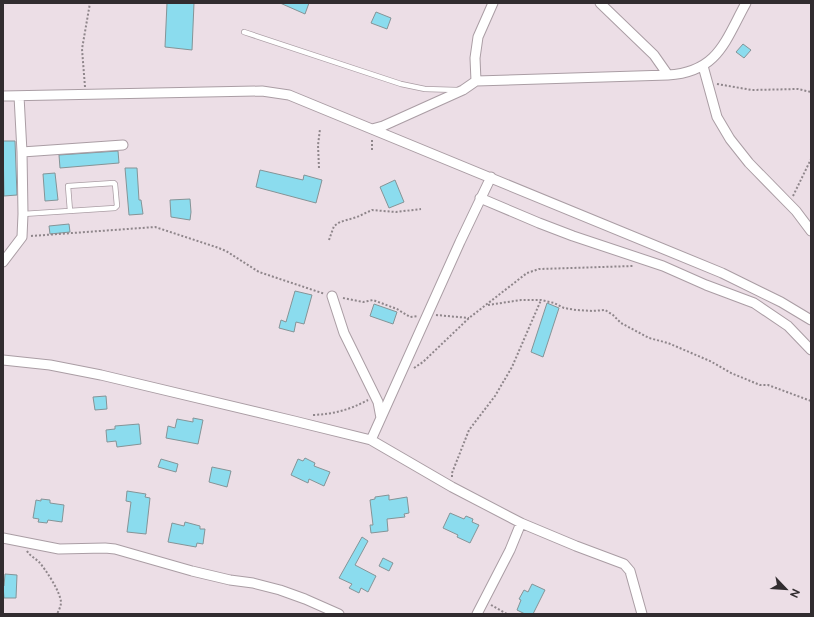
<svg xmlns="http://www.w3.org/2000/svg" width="814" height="617" viewBox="0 0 814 617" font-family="'Public Sans',sans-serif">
	<rect width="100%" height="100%" fill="#ecdee6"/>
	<path fill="#8bdcee" stroke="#859497" d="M167 3H194L192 50 165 47Z
		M280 3H309L305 14Z
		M376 12 391 18 387 29 371 23Z
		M743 44 751 50 744 58 736 52Z
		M3 141H15L17 195 4 196Z
		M118 151 119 163 60 168 59 155Z
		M125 168H137L139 200H141L143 214 129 215Z
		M260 170 303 180 304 175 322 180 316 203 256 187Z
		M55 173 58 200 45 201 43 174Z
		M395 180 404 202 389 208 380 187Z
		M190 199 191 212 190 220 171 217 170 200Z
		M69 224 70 232 50 234 49 226Z
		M295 291 312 295 304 324 296 322 294 332 279 328 281 320 286 322Z
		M547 303 559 308 543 357 531 352Z
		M374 304 397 312 393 324 370 316Z
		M106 396 107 409 95 410 93 397Z
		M193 418 203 420 198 444 166 438 168 426 175 428 177 419 193 422Z
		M139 424 141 444 117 447 116 441 107 442 106 430 115 429V426Z
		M305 458 315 463 314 466 330 472 324 486 309 479 308 483 291 475 298 459 303 461Z
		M161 459 178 464 176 472 158 467Z
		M212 467 231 471 227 487 209 482Z
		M127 491 146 494 145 497 150 498 146 534 127 532 131 502 126 501Z
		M389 495V500L407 497 409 513 404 514 405 517 387 519 388 531 371 533 370 525H373L370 500 375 499V497Z
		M41 499 50 500V503L64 505 62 522 48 520 47 523 38 522 39 519 33 518 36 500 41 501Z
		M450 513 464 519 466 516 473 519 472 522 479 525 470 543 457 537 458 535 443 528Z
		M185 522 200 526V529H205L203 544 197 543 196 547 168 542 172 523 184 526Z
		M362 537 368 541 355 565 376 576 368 592 361 588 359 593 349 588 352 584 339 578Z
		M383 558 393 563 389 571 379 566Z
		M5 574 17 575 16 598H4L3 586H4Z
		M532 584 545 590 533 614H525L517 610 521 600 519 599 524 590 528 592Z"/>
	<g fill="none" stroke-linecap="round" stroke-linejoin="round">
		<g stroke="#aa9da4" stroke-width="6">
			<path id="service" d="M244 32 401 84 425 89 457 90
				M23 214 115 208 117 206 115 184 114 183 68 186 70 211"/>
		</g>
		<g stroke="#aa9da4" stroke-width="11">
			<path id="minor" d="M600 3 654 55 668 75
				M703 66 717 117 730 139 749 163 796 211 811 231
				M476 81 475 58 478 37 493 3
				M3 96 262 91 289 95 722 273 781 302 811 320
				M372 129 383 126 463 90 476 81 668 75C718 72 725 41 746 3
				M22 152 123 145
				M480 198 539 223 573 236 663 266 706 285 754 303 788 326 811 350
				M3 262 22 237 23 214 22 152 19 96
				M332 296 344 333 378 402 381 418
				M3 360 50 365 101 375 294 421 371 440 452 487 521 523 510 550 477 614
				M371 440 460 242 491 177
				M521 523 576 546 624 564 630 571 642 614
				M3 538 59 549 105 548 115 549 192 571 230 580 253 583 280 590 305 599 339 614"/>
		</g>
		<path stroke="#8f868b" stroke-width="2" stroke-dasharray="2 2" stroke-linecap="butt" d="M717 84 752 90 798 89 811 92
			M85 87 82 49 90 3
			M372 150V138
			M319 168 318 145 320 129
			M793 196 811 159
			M31 236 155 227 216 247 226 251 259 272 325 294
			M329 240 334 226 340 222 357 217 372 210 396 212 421 209
			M343 298 363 302 373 300 397 309 410 317 418 316
			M488 305 521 300H541L554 303 564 308 576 310 592 311 605 310 613 315 621 323 649 338 668 343 710 361 731 373 760 385H768L811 401
			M436 315 469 318
			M414 368 423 362 469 318 527 273 539 269 634 266
			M313 415C334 414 349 410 368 400
			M452 477V473L469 430 495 396 512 367 541 300
			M27 551C30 556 35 558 39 562 46 570 60 591 61 602 61 606 59 610 57 614
			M491 605 507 614"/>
		<use href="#service" stroke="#fff" stroke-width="4.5"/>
		<use href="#minor" stroke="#fff" stroke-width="9"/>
	</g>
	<rect width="814" height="617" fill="none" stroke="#312c2f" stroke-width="8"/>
	<g transform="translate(786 589) rotate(115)" stroke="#ecdee6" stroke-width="3" paint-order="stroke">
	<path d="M0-3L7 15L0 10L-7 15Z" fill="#312c2f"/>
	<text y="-6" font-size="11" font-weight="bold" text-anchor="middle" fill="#312c2f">N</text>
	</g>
</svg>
